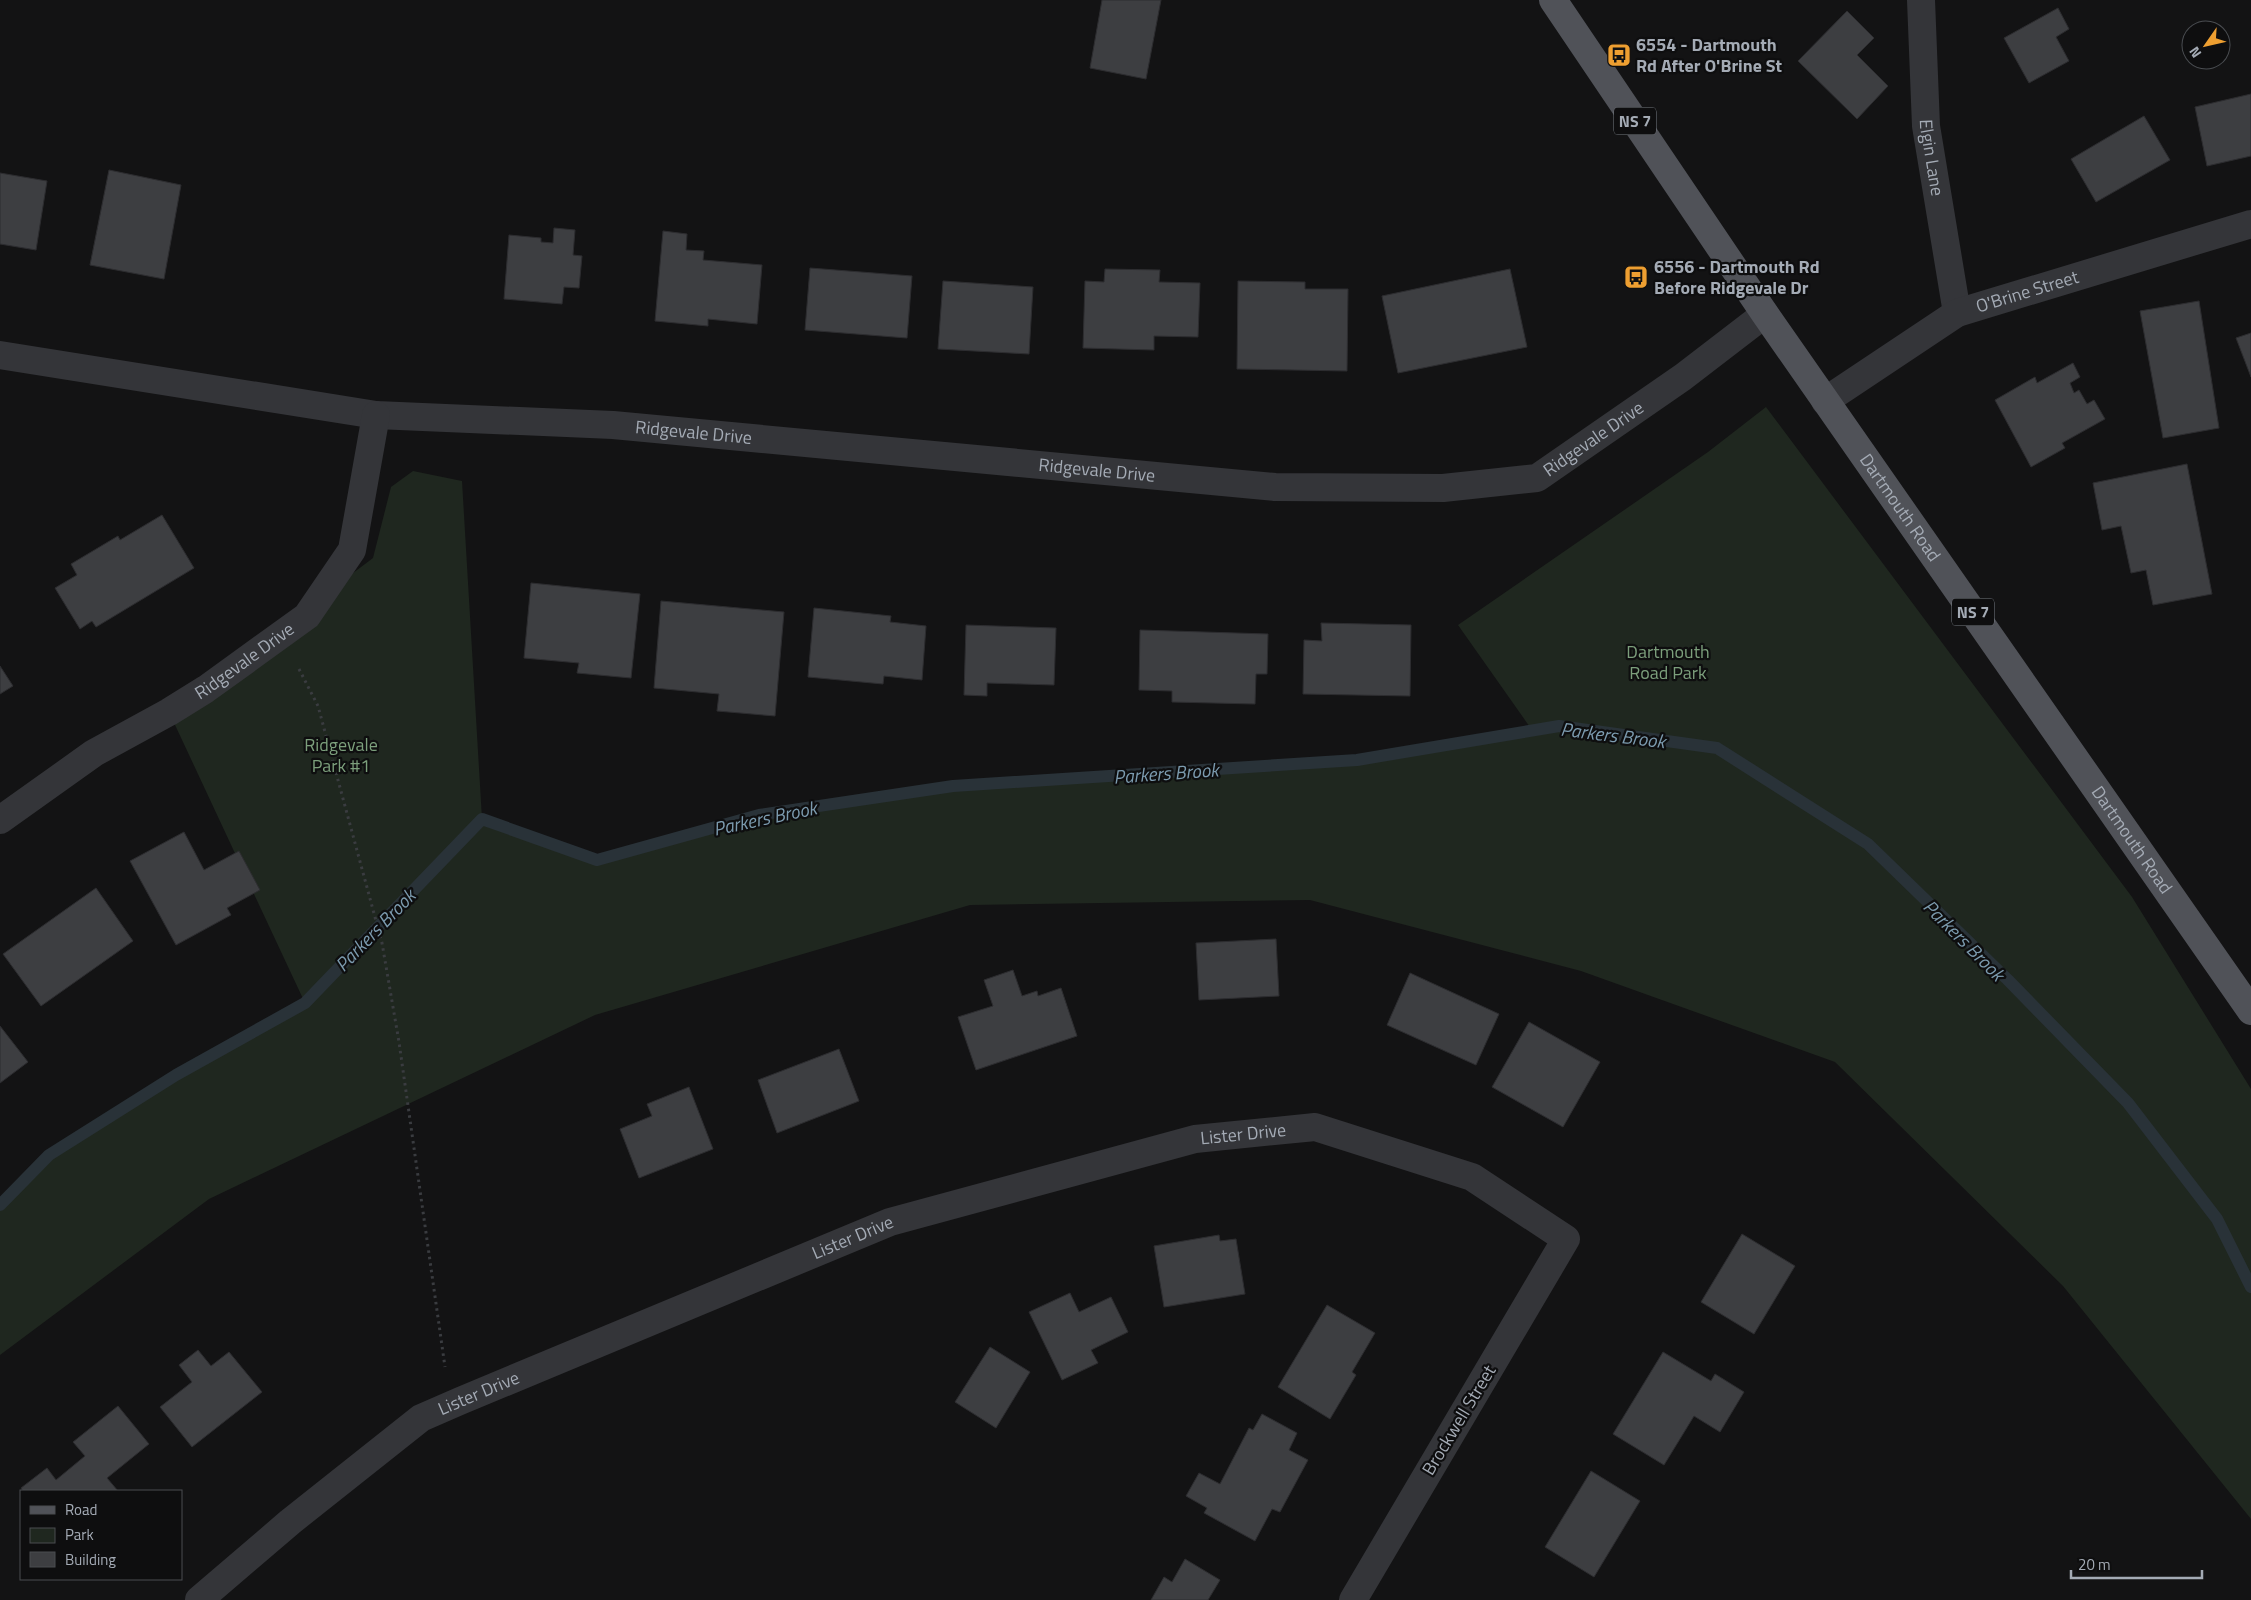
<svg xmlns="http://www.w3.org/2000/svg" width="2251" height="1600" viewBox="0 0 2251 1600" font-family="'Titillium Web',sans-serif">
	<rect width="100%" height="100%" fill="#131314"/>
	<path fill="#1f271f" d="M1766 407 2132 897 2251 1089V1519L2063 1286 1835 1062 1581 971 1310 900 970 905 595 1015 209 1199 0 1355V1205L49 1155 176 1075 305 1003 169 712 373 558 391 487 413 471 462 481 482 819 597 860 759 815 925 791 1357 760 1532 730 1458 625 1708 452Z"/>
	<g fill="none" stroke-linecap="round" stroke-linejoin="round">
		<path stroke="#293238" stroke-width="12" d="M0 1205 49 1155 176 1075 305 1003 482 819 597 860 759 815 953 786 1357 760 1559 726 1717 748 1868 844 2008 980 2128 1103 2217 1219 2251 1287"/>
	</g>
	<path fill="#3d3e41" stroke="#2d2d30" d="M1102 0H1161L1146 79 1090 68Z
		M2058 8 2069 29 2056 37 2069 61 2029 83 2004 38Z
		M1847 11 1874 38 1857 55 1888 86 1857 119 1798 61Z
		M2251 94V156L2207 166 2195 107Z
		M2144 116 2170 160 2096 202 2071 159Z
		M109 170 181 185 164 279 90 265Z
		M0 173 47 181 36 250 0 244Z
		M554 228 575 230 573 255 582 256 579 288 564 287 562 304 504 299 509 235 541 238V242L553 243Z
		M663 231 687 234 686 250 704 251 703 260 762 265 757 324 708 319V326L655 321Z
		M810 268 912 276 907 338 805 330Z
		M1105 269 1160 270 1159 282 1200 283 1198 337 1154 336V350L1083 348 1085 281 1104 282Z
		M1510 269 1527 347 1398 373 1382 296Z
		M943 281 1033 287 1029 354 938 349Z
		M1238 281 1305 282V289H1348L1347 371 1237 369Z
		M2199 301 2219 428 2163 438 2140 311Z
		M2251 333V377L2236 338Z
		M2073 363 2080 377 2070 383 2074 393 2079 390 2087 404 2094 400 2105 419 2062 443 2065 448 2031 467 1995 400 2035 377 2037 383Z
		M2187 464 2212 594 2153 605 2146 570 2131 573 2121 526 2102 530 2093 483Z
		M162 515 194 568 96 627 92 621 80 629 55 588 77 575 71 564 118 536 120 540Z
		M531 583 640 594 631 678 577 673 579 663 524 658Z
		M661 601 784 612 775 716 717 711 719 694 654 688Z
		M814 608 891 616 890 622 926 626 922 680 884 676 883 684 808 677Z
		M1321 623 1411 625 1410 696 1303 694 1304 640 1322 641Z
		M966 625 1056 628 1054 685 987 683V696L964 695Z
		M1140 630 1268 634 1267 674H1256L1255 704 1172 702V691L1139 690Z
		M0 666 13 686 0 694Z
		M184 832 204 870 239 851 260 890 227 908 231 915 176 945 130 861Z
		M96 888 133 941 41 1006 3 954Z
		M1276 939 1279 996 1199 1000 1196 943Z
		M1013 970 1022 996 1037 991 1038 996 1061 988 1077 1036 976 1070 958 1017 993 1006 984 980Z
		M1410 973 1499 1014 1476 1065 1387 1025Z
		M1529 1022 1600 1062 1563 1127 1492 1087Z
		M0 1026 28 1062 0 1083Z
		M839 1049 859 1101 777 1133 758 1080Z
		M689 1087 713 1149 639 1178 620 1129 652 1116 647 1104Z
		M1742 1234 1795 1266 1754 1334 1701 1302Z
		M1219 1235 1220 1241 1236 1239 1245 1294 1164 1307 1154 1246Z
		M1070 1293 1079 1312 1111 1297 1128 1332 1091 1350 1098 1363 1062 1380 1029 1312Z
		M1327 1305 1375 1333 1352 1372 1356 1375 1330 1419 1278 1387Z
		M990 1347 1030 1372 996 1428 955 1402Z
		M198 1350 211 1366 229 1352 262 1392 192 1447 160 1407 192 1382 179 1365Z
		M1663 1352 1711 1381 1715 1374 1744 1392 1720 1432 1694 1416 1664 1465 1613 1434Z
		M118 1406 149 1444 107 1478 118 1491H23L21 1488 47 1468 56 1480 85 1456 73 1442Z
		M1262 1414 1297 1433 1289 1450 1308 1460 1280 1512 1272 1509 1255 1541 1204 1513 1207 1508 1186 1496 1199 1473 1220 1484 1249 1428 1253 1430Z
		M1591 1471 1640 1501 1594 1577 1545 1547Z
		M1185 1559 1220 1580 1208 1600H1151L1164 1577 1172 1582Z"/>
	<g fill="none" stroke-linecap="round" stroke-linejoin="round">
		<path stroke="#3a3c40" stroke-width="3" stroke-dasharray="2.5 4" stroke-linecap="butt" d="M299 669 318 706 382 943 399 1042 445 1367"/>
		<g stroke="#343539" stroke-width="28">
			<path id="s1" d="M1921 0 1926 126 1957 313"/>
			<path id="s2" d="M0 355 376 415 613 425 1275 487 1443 488 1537 478 1683 377 1765 314"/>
			<path id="s3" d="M1825 401 1957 313 2251 224"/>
			<path id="s4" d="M0 820 94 753 169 712 206 689 307 616 352 550 376 415"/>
			<path id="s5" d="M199 1600 290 1522 421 1418 460 1401 890 1222 1195 1139 1315 1127 1472 1177 1566 1239 1353 1600"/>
		</g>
		<path stroke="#505258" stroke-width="28" id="s6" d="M1553 0 1765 314 2251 1011"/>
	</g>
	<defs>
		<g id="bus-square" transform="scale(1.25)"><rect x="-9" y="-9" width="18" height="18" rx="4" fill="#ee9f31" stroke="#0e0e0f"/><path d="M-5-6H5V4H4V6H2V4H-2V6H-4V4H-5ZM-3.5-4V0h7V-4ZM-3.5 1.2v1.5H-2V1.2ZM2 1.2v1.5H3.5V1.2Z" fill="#111"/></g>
	</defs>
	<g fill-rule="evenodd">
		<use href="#bus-square" x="1619" y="55"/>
		<use href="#bus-square" x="1636" y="277"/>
	</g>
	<g text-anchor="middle" stroke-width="4.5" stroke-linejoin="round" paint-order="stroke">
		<g fill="#0e0e0f" stroke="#777c83" stroke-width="1">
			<rect x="1614" y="107.5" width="42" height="27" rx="4"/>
			<rect x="1952" y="598.5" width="42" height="27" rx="4"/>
		</g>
		<g font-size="16" font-weight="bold" fill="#a4abb5">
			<text x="1635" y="127">NS 7</text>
			<text x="1973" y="618">NS 7</text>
		</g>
		<g font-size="18" font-weight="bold" fill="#a4abb5" stroke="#0e0e0f" text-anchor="start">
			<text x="1636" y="51">6554 - Dartmouth<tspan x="1636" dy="21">Rd After O'Brine St</tspan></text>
			<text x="1654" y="273">6556 - Dartmouth Rd<tspan x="1654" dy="21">Before Ridgevale Dr</tspan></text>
		</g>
		<g font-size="18" fill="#a4abb5" stroke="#0e0e0f">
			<text dy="6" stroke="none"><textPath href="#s1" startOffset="158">Elgin Lane</textPath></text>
			<text dy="6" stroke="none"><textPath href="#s3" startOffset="232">O'Brine Street</textPath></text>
			<text dy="6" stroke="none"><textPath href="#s2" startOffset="699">Ridgevale Drive</textPath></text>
			<text dy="6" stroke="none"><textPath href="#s2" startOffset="1614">Ridgevale Drive</textPath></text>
			<text dy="6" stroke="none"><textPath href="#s2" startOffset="1104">Ridgevale Drive</textPath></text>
			<text dy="6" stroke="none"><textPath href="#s6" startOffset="615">Dartmouth Road</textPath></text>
			<text dy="6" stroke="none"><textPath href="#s4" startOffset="292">Ridgevale Drive</textPath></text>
			<text dy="6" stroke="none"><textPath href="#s6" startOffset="1020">Dartmouth Road</textPath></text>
			<text dy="6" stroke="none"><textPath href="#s5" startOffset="1160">Lister Drive</textPath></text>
			<text dy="6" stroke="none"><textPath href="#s5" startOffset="755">Lister Drive</textPath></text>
			<text dy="6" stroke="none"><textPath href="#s5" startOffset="350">Lister Drive</textPath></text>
			<text transform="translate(1459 1420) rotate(-59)" y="6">Brockwell Street</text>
		</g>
		<g font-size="18" fill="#7c9f7c" stroke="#0e0e0f">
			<text x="1668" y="658">Dartmouth<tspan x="1668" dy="21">Road Park</tspan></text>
			<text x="341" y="751">Ridgevale<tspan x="341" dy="21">Park #1</tspan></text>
		</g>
		<g font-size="19" font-style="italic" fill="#7c9baf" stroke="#0e0e0f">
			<text transform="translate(1613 735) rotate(7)" y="7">Parkers Brook</text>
			<text transform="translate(1166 773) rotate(-4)" y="7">Parkers Brook</text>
			<text transform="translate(765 818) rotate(-12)" y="7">Parkers Brook</text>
			<text transform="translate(375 930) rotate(-46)" y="7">Parkers Brook</text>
			<text transform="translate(1964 940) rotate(45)" y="7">Parkers Brook</text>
		</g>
	</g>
	<rect x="20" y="1490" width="162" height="90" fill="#0e0e0f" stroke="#4a4d51"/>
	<rect x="30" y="1506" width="25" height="8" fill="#505258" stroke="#4a4d51"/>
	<text x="65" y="1515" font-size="15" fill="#a4abb5">Road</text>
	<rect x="30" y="1528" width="25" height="15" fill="#1f271f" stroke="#4a4d51"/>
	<text x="65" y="1540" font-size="15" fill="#a4abb5">Park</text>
	<rect x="30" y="1552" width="25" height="15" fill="#3d3e41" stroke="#4a4d51"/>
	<text x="65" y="1565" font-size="15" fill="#a4abb5">Building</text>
	<g transform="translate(2206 45) rotate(236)"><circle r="24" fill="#0e0e0f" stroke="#4a4d51"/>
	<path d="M0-4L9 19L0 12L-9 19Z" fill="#ee9f31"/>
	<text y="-8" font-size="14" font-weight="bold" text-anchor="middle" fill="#a4abb5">N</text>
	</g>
	<path d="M2071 1570v8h131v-8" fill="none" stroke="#a4abb5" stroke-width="2.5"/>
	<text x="2078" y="1570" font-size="15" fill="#a4abb5" stroke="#0e0e0f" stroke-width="4" paint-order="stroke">20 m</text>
</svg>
